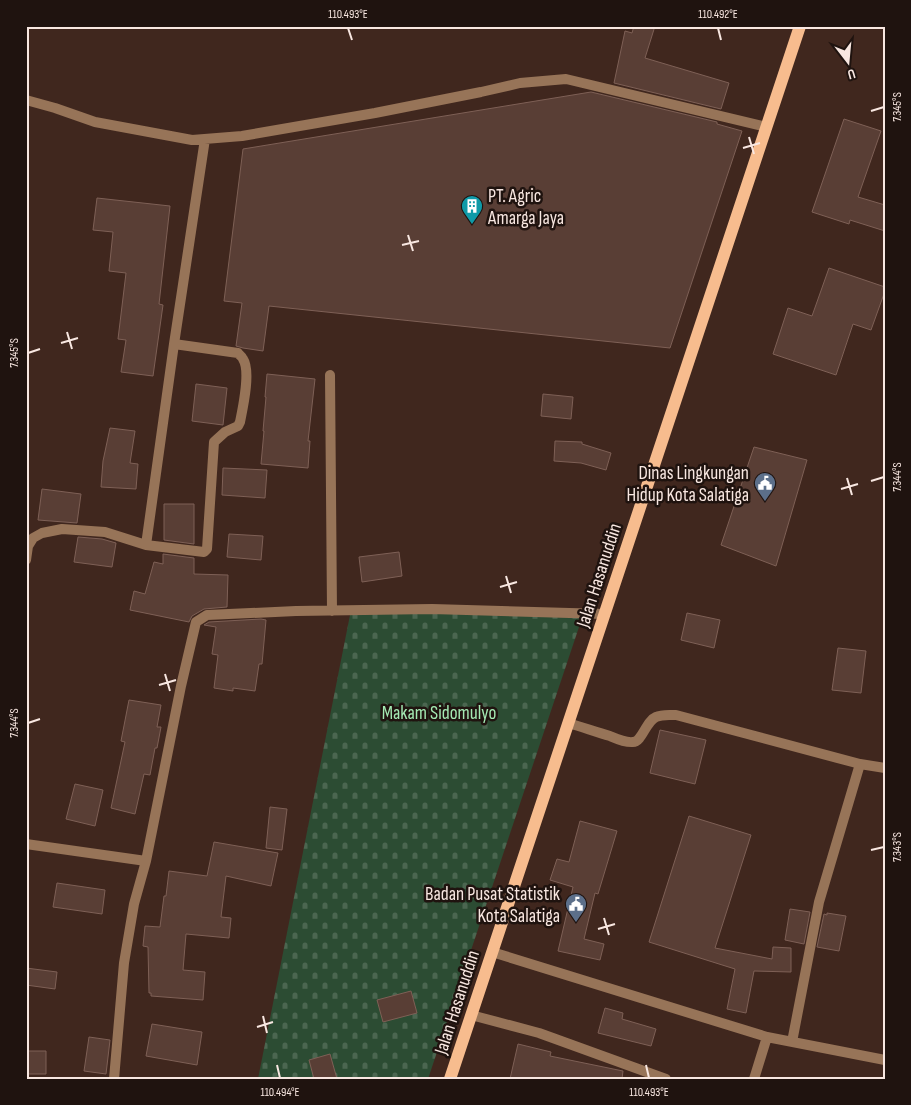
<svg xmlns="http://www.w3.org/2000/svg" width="911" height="1105" viewBox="0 0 911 1105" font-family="'Sofia Sans Condensed',sans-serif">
	<defs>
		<pattern id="cemetery-stones" width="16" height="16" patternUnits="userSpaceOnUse" patternTransform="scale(1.25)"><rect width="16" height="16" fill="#2c4c33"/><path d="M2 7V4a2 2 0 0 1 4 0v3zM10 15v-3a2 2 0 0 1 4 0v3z" fill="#4b6650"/></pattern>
	</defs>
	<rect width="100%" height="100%" fill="#40271e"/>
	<path fill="url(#cemetery-stones)" d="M351 610 583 615 428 1079H258Z"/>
	<path fill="#593e35" stroke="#7e6056" d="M634 26H655L645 58 729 83 721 109 614 83 625 31 632 33Z
		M591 92 717 122V124L742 131 670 348 269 306 263 351 243 348 236 346 242 303 224 301 243 149Z
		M844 119 881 131 858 197 885 205V231L850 220 849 224 812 212Z
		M97 198 170 206 159 304 163 305 153 376 121 372 126 340 118 339 126 273 109 271 113 232 93 230Z
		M829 268 885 287V291L871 330 853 324 836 375 773 354 788 308 812 316Z
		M267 374 315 379 308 441H310L308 468 261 464 264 431H263L266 397H265Z
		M196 384 227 388 223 425 192 421Z
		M543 394 573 397 571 419 541 416Z
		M110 428 135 431 130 463 138 464 136 489 101 487 103 461Z
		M555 441 582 442V444L611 453 606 470 581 463 554 461Z
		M754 447 807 460 776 566 721 545Z
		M223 468 267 470 265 498 222 495Z
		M42 489 81 494 77 523 38 520Z
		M164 504H194V544L164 540Z
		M229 534 263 536 261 560 227 557Z
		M78 537 102 539 116 543 112 567 74 562Z
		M399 552 402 576 362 582 359 557Z
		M163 554 194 558V574L228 575 227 607 204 609 192 616 189 622 130 610 134 591 145 594 154 562 163 564Z
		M687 613 720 620 714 648 681 640Z
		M261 619 266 620 262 664H259L255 691 233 688V691L214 688 218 655 212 654 216 627 204 625 209 622Z
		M838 648 866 651 861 693 832 690Z
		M129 700 161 705 157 727H161L157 748H155L150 775 144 774 135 814 111 808 125 742 121 741Z
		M660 730 706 740 695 784 650 773Z
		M75 784 103 790 95 826 66 819Z
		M270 807 287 809 282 850 266 848Z
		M689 816 751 835 715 948 772 959 773 947 791 948V972L754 971 746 1013 727 1009 735 969 649 942Z
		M580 821 617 831 598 894 595 893 584 939 604 944 600 960 558 951 573 887 550 880 557 859 569 862Z
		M214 842 278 853 271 886 226 876 221 917 231 918 229 938 186 934 183 970 205 972 203 1000 151 996V993H149L148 947 143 946 145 926 160 927 164 896H166L169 871 207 876Z
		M57 883 105 890 102 914 53 907Z
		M790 909 810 912 804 944 785 940Z
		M827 913 846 916 839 951 817 947 824 914 827 915Z
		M26 968 57 972 55 989 26 985Z
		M411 991 417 1013 383 1022 377 1000Z
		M605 1008 623 1013 622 1019 656 1029 651 1046 598 1033Z
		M152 1024 202 1032 197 1065 146 1056Z
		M89 1037 110 1040 106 1074 84 1071Z
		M518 1044 551 1052 550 1056 623 1071 622 1079H510Z
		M26 1051H46V1074H26Z
		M330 1054 337 1079H314L309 1060Z"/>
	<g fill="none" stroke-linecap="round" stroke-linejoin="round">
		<path stroke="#977458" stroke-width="10" d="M26 100 55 108 95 122 192 140 242 136 375 113 481 92 520 83 566 79 767 127
			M330 375 332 611
			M146 545 174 344 205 139
			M26 560 28 546 33 538 42 533 62 529 105 532 146 545 204 552 207 549 214 442 225 432 238 426 240 422C243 407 251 371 243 359 242 356 239 355 238 353L174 344
			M568 723C582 727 596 732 610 736 617 739 626 743 633 742 642 742 646 721 656 717 662 714 669 715 676 715L860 764 885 768
			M26 844 146 861
			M492 952 767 1037 754 1079
			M471 1015 539 1033 666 1079
			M767 1037 885 1060
			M792 1042 819 902 860 764
			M114 1079 124 963 134 904 146 861 181 686 196 622 207 615 296 611 432 609 605 614"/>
		<path stroke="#f7bc8e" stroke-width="12" d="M450 1079 800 26"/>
	</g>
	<path fill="none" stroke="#f8e7e1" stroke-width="2" d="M348 28 352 40M718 28 721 40M871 111 884 107M749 137 754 154M743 148 760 143M408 235 413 251M402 245 419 241M67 332 72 349M61 343 78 338M28 353 40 349M847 478 852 495M871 481 884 477M841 489 858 484M506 576 511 593M500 587 517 582M165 674 170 691M159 685 176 680M28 723 40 719M871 850 884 847M604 918 609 935M598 929 615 924M263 1016 267 1033M257 1027 273 1022M277 1065 280 1078M646 1065 649 1078"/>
	<defs>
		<g id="building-pin" transform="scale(1.125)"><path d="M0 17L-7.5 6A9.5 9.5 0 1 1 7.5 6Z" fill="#0f9aa8" stroke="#1f130f"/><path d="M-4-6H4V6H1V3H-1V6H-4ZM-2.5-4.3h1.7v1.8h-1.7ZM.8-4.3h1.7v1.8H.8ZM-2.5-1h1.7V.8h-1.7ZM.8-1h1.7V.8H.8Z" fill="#fff"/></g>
		<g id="civic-pin" transform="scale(1.125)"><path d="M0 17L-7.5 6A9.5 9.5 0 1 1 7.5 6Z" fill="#5c6f8a" stroke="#1f130f"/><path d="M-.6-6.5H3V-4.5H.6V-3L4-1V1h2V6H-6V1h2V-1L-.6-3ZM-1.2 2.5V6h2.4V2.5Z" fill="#fff"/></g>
	</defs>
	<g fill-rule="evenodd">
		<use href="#building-pin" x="472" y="206"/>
		<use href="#civic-pin" x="765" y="483"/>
		<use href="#civic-pin" x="576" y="904"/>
	</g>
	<g text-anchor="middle" stroke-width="5" stroke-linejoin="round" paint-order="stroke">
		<g font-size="19" fill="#f8e7e1" stroke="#1f130f" text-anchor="end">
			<text x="488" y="202" text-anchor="start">PT. Agric<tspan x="488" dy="22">Amarga Jaya</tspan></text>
			<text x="749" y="479">Dinas Lingkungan<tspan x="749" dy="22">Hidup Kota Salatiga</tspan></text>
			<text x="560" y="900">Badan Pusat Statistik<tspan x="560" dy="22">Kota Salatiga</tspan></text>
		</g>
		<g font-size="19" fill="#f8e7e1" stroke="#1f130f">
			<text transform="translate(598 575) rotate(-72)" y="7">Jalan Hasanuddin</text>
			<text transform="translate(456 1002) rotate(-72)" y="7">Jalan Hasanuddin</text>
		</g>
		<g font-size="19" fill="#a4eab3" stroke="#1f130f">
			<text x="439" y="719">Makam Sidomulyo</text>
		</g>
	</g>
	<rect width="911" height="1105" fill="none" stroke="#1f130f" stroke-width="55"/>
	<g transform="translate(848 62) rotate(164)" stroke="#1f130f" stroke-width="4" paint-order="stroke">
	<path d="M0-4L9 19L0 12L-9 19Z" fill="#f8e7e1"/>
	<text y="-8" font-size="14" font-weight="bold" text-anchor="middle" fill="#f8e7e1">U</text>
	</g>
	<rect x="28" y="28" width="856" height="1050" fill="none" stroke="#f8e7e1" stroke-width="2"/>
	<g font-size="12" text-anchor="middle" fill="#f8e7e1">
		<text x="348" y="18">110.493°E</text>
		<text x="718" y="18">110.492°E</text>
		<text transform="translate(897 107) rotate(-90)" y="4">7.345°S</text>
		<text transform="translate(14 353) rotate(-90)" y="4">7.345°S</text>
		<text transform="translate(897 477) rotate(-90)" y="4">7.344°S</text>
		<text transform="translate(14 723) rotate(-90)" y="4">7.344°S</text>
		<text transform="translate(897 847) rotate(-90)" y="4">7.343°S</text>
		<text x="280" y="1096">110.494°E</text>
		<text x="649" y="1096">110.493°E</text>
	</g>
</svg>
